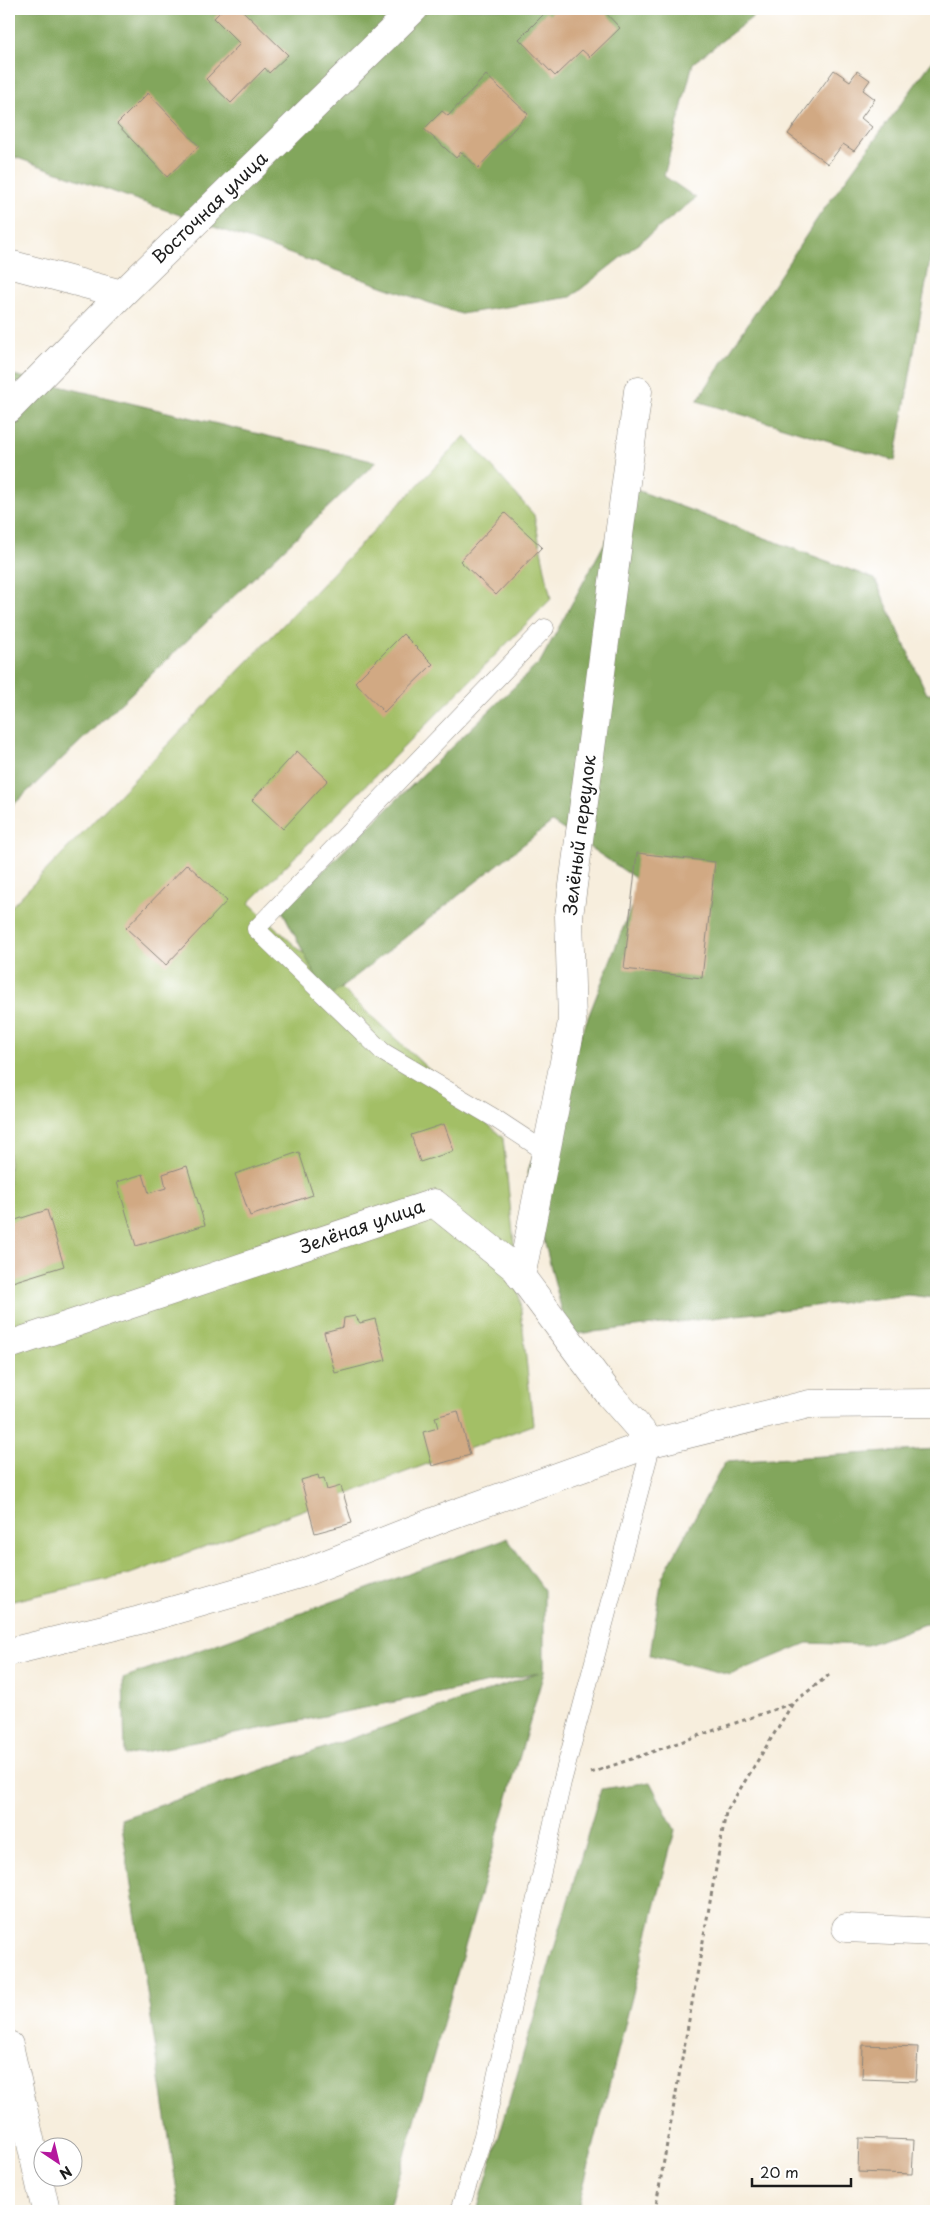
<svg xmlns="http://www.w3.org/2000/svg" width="945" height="2220" viewBox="0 0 945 2220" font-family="'Playpen Sans',sans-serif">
	<rect width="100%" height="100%" fill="#fff"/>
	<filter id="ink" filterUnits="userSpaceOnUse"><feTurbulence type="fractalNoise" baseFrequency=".02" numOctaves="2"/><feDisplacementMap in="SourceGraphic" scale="10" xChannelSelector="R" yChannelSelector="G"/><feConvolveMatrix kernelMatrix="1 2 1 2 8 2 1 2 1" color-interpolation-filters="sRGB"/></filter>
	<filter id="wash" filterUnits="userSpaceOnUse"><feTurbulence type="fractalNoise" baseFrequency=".0096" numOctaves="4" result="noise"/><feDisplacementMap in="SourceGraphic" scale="20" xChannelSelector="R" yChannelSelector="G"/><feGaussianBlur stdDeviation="1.12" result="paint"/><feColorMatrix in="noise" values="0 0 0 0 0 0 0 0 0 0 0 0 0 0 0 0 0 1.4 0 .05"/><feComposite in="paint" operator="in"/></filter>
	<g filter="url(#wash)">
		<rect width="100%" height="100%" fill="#f7eedd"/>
		<path fill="#a3bf66" stroke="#606e41" d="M465 436 534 515 551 599 249 903 503 1138 533 1425 130 1574 9 1602V909Z"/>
		<path fill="#82a65b" stroke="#4f613c" d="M9 9H763L693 63 664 176 696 198 571 297 461 314 9 155Z
			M936 56V226L895 461 697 401 819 216Z
			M9 374 376 462 9 809Z
			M634 489 875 579 927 694 936 692V1298L908 1295 568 1335 527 1173 641 882 552 822 327 999 282 910 540 662Z
			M936 1449V1620L867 1645 807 1643 730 1675 650 1655 662 1577 725 1462Z
			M507 1538 544 1590V1672L389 2211H180L121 1819 539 1673 125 1756 123 1678Z
			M650 1782 675 1830 577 2211H477L601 1789Z"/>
		<g id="blocks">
			<path fill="#d1a983" d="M223 9H241L288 55 269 73 265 68 231 103 206 79 240 44 214 18Z
				M555 9H594L598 13 602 9 620 28 590 57 582 50 555 76 519 39 546 12 549 15Z
				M834 70 850 81 857 71 870 80 863 90 875 99 861 118 872 127 854 151 843 144 828 164 788 134Z
				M486 75 528 114 478 168 461 152 456 158 424 129 442 111 448 116Z
				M148 93 199 146 167 177 117 124Z
				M505 513 542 547 496 595 460 561Z
				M403 634 433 664 384 712 355 682Z
				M297 751 328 780 283 829 252 800Z
				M637 853 715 862 702 978 624 969Z
				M187 864 227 901 166 965 126 928Z
				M444 1124 454 1151 420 1162 411 1135Z
				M299 1152 313 1195 250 1216 235 1174Z
				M187 1166 205 1225 136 1246 117 1182 143 1174 149 1193 166 1188 163 1174Z
				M47 1210 64 1266 9 1283V1222Z
				M355 1316 360 1323 375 1319 386 1360 335 1373 324 1332 343 1327 344 1318Z
				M458 1411 470 1455 432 1466 423 1432 438 1428 435 1417Z
				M318 1475 319 1479 324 1478 327 1490 341 1486 352 1523 315 1533 301 1480Z
				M863 2045 918 2047 916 2081 862 2079Z
				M859 2138 914 2140 912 2174 858 2172Z"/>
		</g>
	</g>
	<g filter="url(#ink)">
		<use href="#blocks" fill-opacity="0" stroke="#8a857c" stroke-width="1"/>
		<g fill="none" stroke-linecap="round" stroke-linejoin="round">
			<g stroke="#8a857c" stroke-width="19">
				<path id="lane" d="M545 628 256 929 383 1052 496 1119 546 1152
					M459 2211 482 2140 562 1782 652 1443"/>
			</g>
			<g stroke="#8a857c" stroke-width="29">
				<path id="street" d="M9 264 122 294
					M9 409 122 294 414 9
					M521 1277 572 1022 569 916 638 391
					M9 1345 434 1203 515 1268 609 1394 652 1443
					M846 1928 936 1932"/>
			</g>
			<g stroke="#8a857c" stroke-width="29">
				<path id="secondary" d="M9 1652 140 1620 303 1573 448 1516 652 1443 809 1404 936 1403
					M9 2045 46 2211"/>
			</g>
			<path stroke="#8a857c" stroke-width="3" stroke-dasharray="4 4" stroke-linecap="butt" d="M591 1773 793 1703 829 1675
				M655 2211 726 1812 793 1703"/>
			<use href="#lane" stroke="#fff" stroke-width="18"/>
			<use href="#street" stroke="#fff" stroke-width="28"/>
			<use href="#secondary" stroke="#fff" stroke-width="28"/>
		</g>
	</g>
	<g text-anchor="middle" stroke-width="5" stroke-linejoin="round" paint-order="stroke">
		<g font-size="18" fill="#1c1c1c" stroke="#fff">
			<text transform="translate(210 208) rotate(-44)" y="6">Восточная улица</text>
			<text transform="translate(580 835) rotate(-83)" y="6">Зелёный переулок</text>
			<text transform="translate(362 1227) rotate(-19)" y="6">Зелёная улица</text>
		</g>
	</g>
	<rect width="945" height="2220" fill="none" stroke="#fff" stroke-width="30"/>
	<g transform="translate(58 2162) rotate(145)"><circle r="24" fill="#ffffff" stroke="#a4a4a4"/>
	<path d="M0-4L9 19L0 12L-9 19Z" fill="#b5179e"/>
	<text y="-8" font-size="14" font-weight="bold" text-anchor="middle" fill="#1c1c1c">N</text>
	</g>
	<path d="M752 2178v8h99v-8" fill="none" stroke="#1c1c1c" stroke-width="2.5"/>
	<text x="760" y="2178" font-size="15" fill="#1c1c1c" stroke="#ffffff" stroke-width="4" paint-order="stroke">20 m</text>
</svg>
